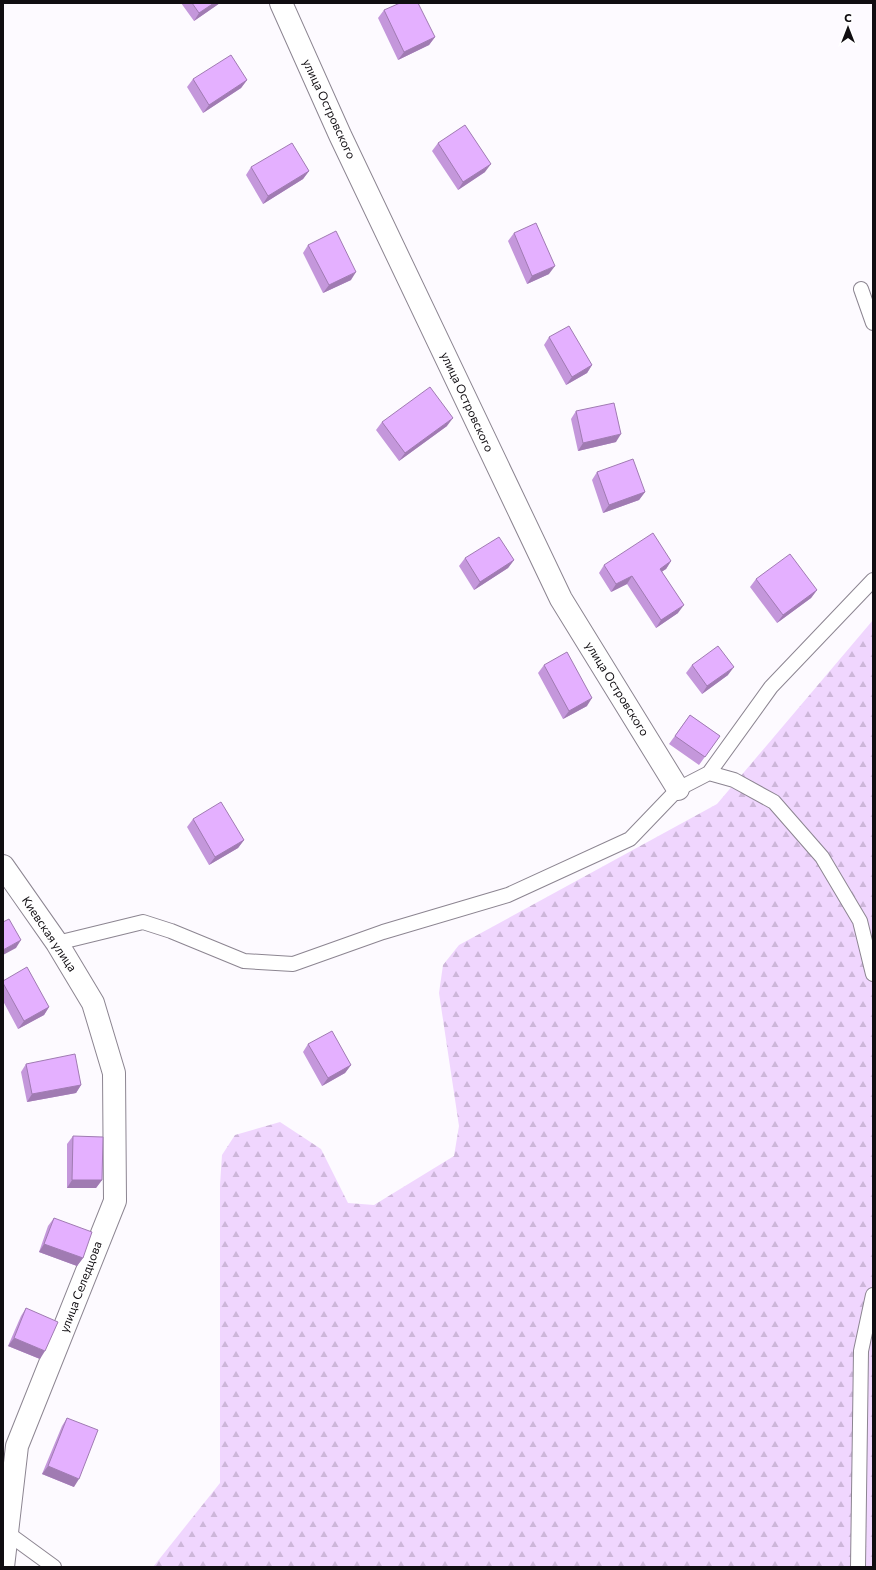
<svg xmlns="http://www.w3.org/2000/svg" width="876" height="1570" viewBox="0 0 876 1570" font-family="Commissioner,sans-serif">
	<defs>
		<pattern id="forest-firs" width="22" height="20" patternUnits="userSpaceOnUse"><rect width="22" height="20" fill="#f0d6fe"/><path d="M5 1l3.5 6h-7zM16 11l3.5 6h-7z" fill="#cdb6d9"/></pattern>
	</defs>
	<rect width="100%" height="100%" fill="#fdfaff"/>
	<path fill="url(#forest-firs)" d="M873 620V1567H153L220 1483V1185L222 1155 235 1135 280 1122 321 1149 348 1203 374 1205 454 1156 459 1126 439 993 443 965 459 945 717 804Z"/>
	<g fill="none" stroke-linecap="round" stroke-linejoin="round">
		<g stroke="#8c8591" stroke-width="16">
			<path id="service" d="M861 289 873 323
				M709 773 734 780 774 802 822 857 860 921 873 974
				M57 943 143 922 171 931 244 961 293 964 383 932 508 895 630 839 678 789 709 773 771 687 873 580
				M6 1532 54 1567
				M858 1567 861 1351 873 1295"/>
		</g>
		<g stroke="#8c8591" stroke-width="24">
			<path id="minor" d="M281 3 340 135 561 599 678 789
				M3 866 57 943 93 1003 114 1073 115 1201 17 1446 3 1567"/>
		</g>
		<use href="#service" stroke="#fff" stroke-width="14"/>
		<use href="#minor" stroke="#fff" stroke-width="22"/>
	</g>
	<path fill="#c497db" d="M181 3H220L194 21Z
		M384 10 435 37 429 45 398 60 378 18Z
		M193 79 247 80 241 88 203 113 187 87Z
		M438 143 485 172 458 190 432 151Z
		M251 167 309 171 303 179 263 204 246 175Z
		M514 233 549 274 527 284 508 241Z
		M308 245 351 280 323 293 303 253Z
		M549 337 592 365 587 373 566 385 544 345Z
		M576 411 616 442 578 451 571 419Z
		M382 422 447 426 399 461 376 430Z
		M597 472 645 492 639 500 603 513 592 480Z
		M465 558 514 560 508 568 474 590 459 566Z
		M671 561 666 569 662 571 678 613 656 628 627 584 611 592 599 573 604 565Z
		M756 579 817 590 811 598 777 623 750 587Z
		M544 665 587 706 563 719 538 673Z
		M692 665 728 675 702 694 686 673Z
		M690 715 720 736 699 765 669 744Z
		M193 819 244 840 238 848 209 865 187 827Z
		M3 981 49 1007 44 1015 18 1029 3 1001Z
		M308 1044 351 1065 345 1073 322 1086 303 1052Z
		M26 1064 81 1085 76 1093 27 1102 21 1072Z
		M73 1136 102 1180 96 1188H67V1144Z
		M54 1218 83 1258 77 1266 39 1252 48 1226Z
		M26 1308 40 1359 8 1346 21 1316Z
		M67 1418 74 1487 42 1474 62 1426Z"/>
	<path fill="#a07bb2" d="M214 3H220L194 21 199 13Z
		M435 37 429 45 398 60 404 52Z
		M247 80 241 88 203 113 209 105Z
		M491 164 485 172 458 190 463 182Z
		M309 171 303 179 263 204 268 196Z
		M555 266 549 274 527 284 532 276Z
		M356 272 351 280 323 293 329 285Z
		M592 365 587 373 566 385 572 377Z
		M453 418 447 426 399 461 405 453Z
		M621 434 616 442 578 451 583 443Z
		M645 492 639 500 603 513 609 505Z
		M514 560 508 568 474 590 480 582Z
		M671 561 666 569 654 577 660 569Z
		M632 576 627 584 611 592 616 584Z
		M817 590 811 598 777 623 783 615Z
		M684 605 678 613 656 628 661 620Z
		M734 667 728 675 702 694 707 686Z
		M592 698 587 706 563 719 569 711Z
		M244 840 238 848 209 865 215 857Z
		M21 940 16 948 3 955V950Z
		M49 1007 44 1015 18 1029 24 1021Z
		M351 1065 345 1073 322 1086 328 1078Z
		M81 1085 76 1093 27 1102 32 1094Z
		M72 1180H102L96 1188H67Z
		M44 1244 83 1258 77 1266 39 1252Z
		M14 1338 45 1351 40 1359 8 1346Z
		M48 1466 79 1479 74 1487 42 1474Z"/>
	<path fill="#e4b0ff" stroke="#a07bb2" d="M192 3H214L199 13Z
		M400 3H418L435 37 404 52 384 10Z
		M231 55 247 80 209 105 193 79Z
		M465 125 491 164 463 182 438 143Z
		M292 143 309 171 268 196 251 167Z
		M536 223 555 266 532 276 514 233Z
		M336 231 356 272 329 285 308 245Z
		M569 326 592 365 572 377 549 337Z
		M430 387 453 418 405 453 382 422Z
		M614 403 621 434 583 443 576 411Z
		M633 459 645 492 609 505 597 472Z
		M653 533 671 561 660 569 684 605 661 620 632 576 616 584 604 565Z
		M499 537 514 560 480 582 465 558Z
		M790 554 817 590 783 615 756 579Z
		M718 646 734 667 707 686 692 665Z
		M567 652 592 698 569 711 544 665Z
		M690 715 720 736 705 757 675 736Z
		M221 802 244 840 215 857 193 819Z
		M9 919 21 940 3 950V922Z
		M27 967 49 1007 24 1021 3 983V981Z
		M332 1031 351 1065 328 1078 308 1044Z
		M75 1054 81 1085 32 1094 26 1064Z
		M73 1136 103 1137 102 1180H72Z
		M54 1218 92 1232 83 1258 44 1244Z
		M26 1308 58 1322 45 1351 14 1338Z
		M67 1418 98 1430 79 1479 48 1466Z"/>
	<g text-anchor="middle" stroke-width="4" stroke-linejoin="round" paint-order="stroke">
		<g font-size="12" fill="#100d11" stroke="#fff">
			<text transform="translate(329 109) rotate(65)" y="4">улица Островского</text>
			<text transform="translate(467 402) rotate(65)" y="4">улица Островского</text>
			<text transform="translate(617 689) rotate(58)" y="4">улица Островского</text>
			<text transform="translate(49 934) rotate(56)" y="4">Киевская улица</text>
			<text transform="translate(81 1287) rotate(-69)" y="4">улица Селедцова</text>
		</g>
	</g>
	<rect width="876" height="1570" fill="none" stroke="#100d11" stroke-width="8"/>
	<g transform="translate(848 28)" stroke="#ffffff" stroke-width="3" paint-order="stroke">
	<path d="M0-3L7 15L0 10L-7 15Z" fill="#100d11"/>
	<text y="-6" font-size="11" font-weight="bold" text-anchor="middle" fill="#100d11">С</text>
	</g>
</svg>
